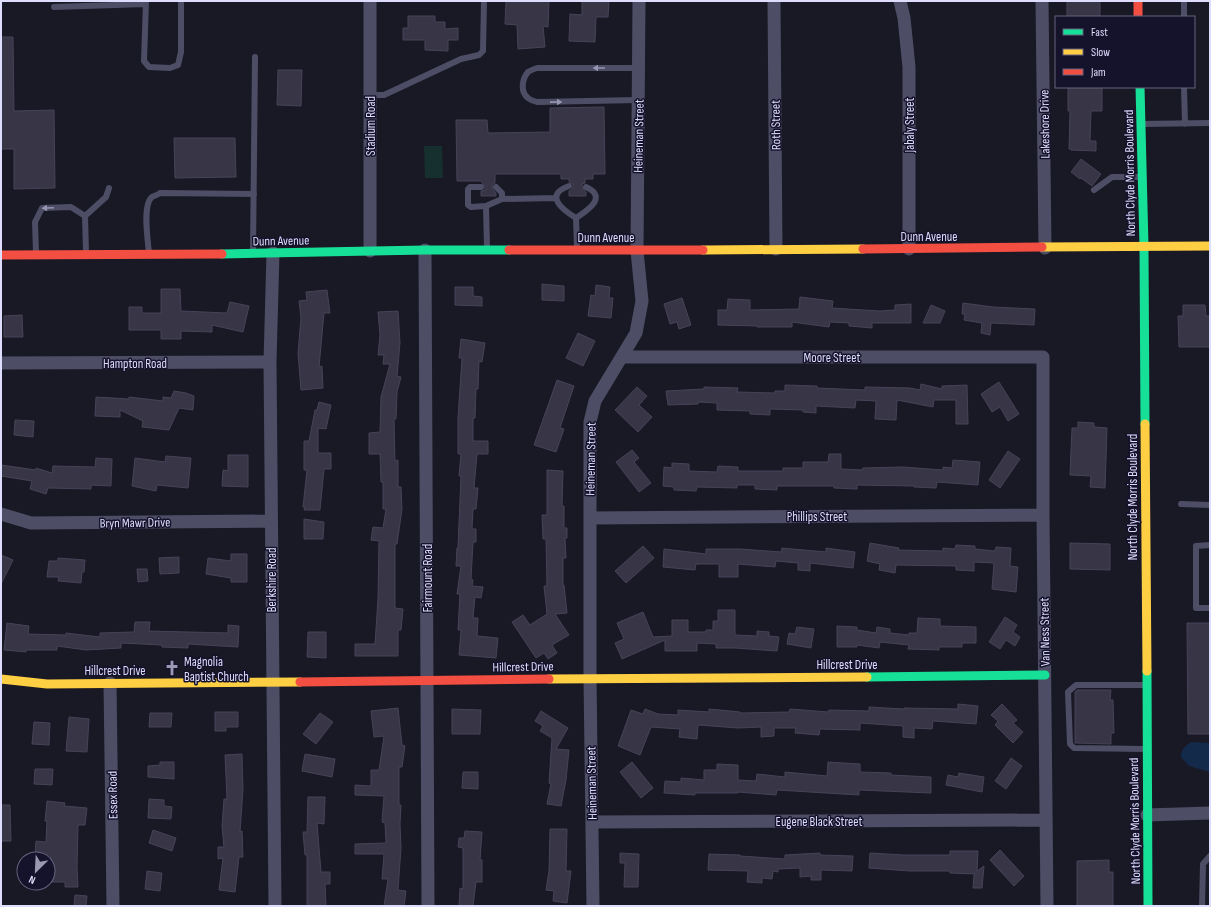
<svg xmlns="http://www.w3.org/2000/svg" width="1211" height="907" viewBox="0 0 1211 907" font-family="'Sofia Sans Condensed',sans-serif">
	<rect width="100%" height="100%" fill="#191825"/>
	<path fill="#163030" d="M424 146H442L443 178H425Z"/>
	<path fill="#132a4b" d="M1191 742 1210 743V772L1189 766 1181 757C1181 749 1185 746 1191 742Z"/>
	<path fill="#383646" stroke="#464358" d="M506 1H549L548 27 543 26 545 47 518 49 517 25 505 24Z
		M582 1H609L608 17H596L595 42 569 41 570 14 582 15Z
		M1067 1H1100V17H1067Z
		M408 16H435V22H445V29L458 28V40H448V51L425 50V40H403V28H408Z
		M1 37H13L14 111 54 110 55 188 14 189V149H1Z
		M278 70H302L301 106 277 105Z
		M1068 87H1102V111H1091L1090 141H1096V151L1071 150V149H1069L1070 111H1068Z
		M604 107 605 174H593V179H585V183L582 184V187L586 192V196H569V191L573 188V184L569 182V179H561V174H495V183L493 184 492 188 496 193V196H481V191L485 190V187L481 181H457L456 120H487L488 133 550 132V108Z
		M174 138H235L236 177 175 178Z
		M1081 159 1101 174 1092 186 1081 178 1080 179 1071 172Z
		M542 284 564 286V301L542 300Z
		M596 285 610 287 609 298H613L611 318 588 316 591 295 595 296Z
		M455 287H473V296L482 297V306L455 305Z
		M161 289H180L181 311 227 313 230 302 249 306 243 332 212 325V332L181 331V339H161V330H129V307H142V313H161Z
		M327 290 330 313H324L319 367 322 366 323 388 301 390 298 353 301 318 299 301 307 300 306 292Z
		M800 297 833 301 832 308 879 311 895 310V305L911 304V323H872V328L849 326V323L830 322 829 327 792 322V327H757V326L718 325V310H727L728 299 750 300V310L799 309Z
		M682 298 691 325 679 329 677 322 670 324 664 304Z
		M963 303 993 307 1035 309 1034 325 991 323 990 335 981 333 982 323 964 320 965 314H962Z
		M931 305 945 311 940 323H923Z
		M1183 305H1205L1206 316H1210V347H1179L1178 316H1183Z
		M398 311 400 343 397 376 401 377 397 392 396 419H394L395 461 398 460V487H401L402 509 397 544H395V608L403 609 401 630H398V656H355V644H375L378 599 379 541 371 540 373 527 383 528 386 509H383V482H381L380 454H369V433L380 432 381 397 390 364H383L384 355H378L380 335 378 312Z
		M22 315 23 337H4V316Z
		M578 333 595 341 583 366 566 358Z
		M461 339 485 343 482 362 479 361 478 389H476L475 418H473V441H488V454H477L474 488H478L476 509H473L472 529H476V542H473L471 579 473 580 472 586 483 587 481 598 475 597 473 618H478L477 636 498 638 496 658 459 655 461 630H458L460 594H457L461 566H456L457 548H458L461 476H459L461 454H458V418L462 358H459Z
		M557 380 574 386 560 428 564 429 556 452 534 445Z
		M999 382 1019 414 1008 421 1000 407 992 412 981 394Z
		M921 384 942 389V386L967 385 968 424H956V400H934L933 407 897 400 896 420 875 419 876 401 856 400 855 408 816 406V413L803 412V410L770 409V415L750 414V411L717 410V403L698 402V404L668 405 666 391 704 389V387L738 388 737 392 775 393V391H785V385L817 386V388L865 390V387L910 388 920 390Z
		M637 387 647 396 639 405 652 417 638 432 615 410Z
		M174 391 186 393 194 396 193 410 179 408 169 430 142 427 143 421 120 410V417L95 416 96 397 129 399V397L163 401V397L171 398Z
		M319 402 331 405 326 429 318 428V453H331V469H324L320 510H304L305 507H303L307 470H304V441H309L315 410H317Z
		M15 420 34 421 33 437 14 435Z
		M1078 422 1094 423V427L1107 428 1105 488 1090 487 1091 476 1070 475 1072 428H1078Z
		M632 450 639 458 634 462 651 483 639 492 616 462Z
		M1008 451 1020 459 1000 488 989 480Z
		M829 454H841V469L863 470V468L903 467 943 470V467L952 468 953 460 980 462 978 485 937 482 936 488 914 487V486L857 485V489L834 488V486H777V490L755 489V485H737V488L697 487 696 491 674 490V487L663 486 664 467 672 468V463L689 464V471L717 472 718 466 738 467V471H783V468H803V462H828Z
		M228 455H248V487L222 486 223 470 228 471Z
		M166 456 191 458 188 488 157 485 156 491 132 486 135 458 165 462Z
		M96 458 112 459 111 486 91 485V489L48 488 46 494 30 489 32 481 1 476V465L36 470V468L52 473 53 466 95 467Z
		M547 470 563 471 562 506H564V528H567V538H565L566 558H563V585H564L567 613 555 614 569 635 552 645 557 653 548 659 544 653 536 658 512 622 523 615 530 625 547 614 544 586H547L546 539H543L542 515H547Z
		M304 519 324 522 323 539H304Z
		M870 543 899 548 898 550 943 551V548L955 549 956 545 975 546V549L995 551 996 547 1011 548 1010 566 1018 567 1016 592 992 589 994 563 974 562V571L956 570V566L896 565 895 573 879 570 880 564 867 561Z
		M1070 543 1110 544V570L1070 569Z
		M643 546 654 558 626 583 615 571Z
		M782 548 826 552V548L855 552 853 568 810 563V571L798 570V563L776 561 775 567 738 564V577H719V564H696L695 570 663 567 664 549 706 554V549H741L781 552Z
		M231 554H247V582H231V578L206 574 208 558 231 561Z
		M1 555 13 560 1 584Z
		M179 557V573L160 574 159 558Z
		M58 558 85 560 84 572H82L81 583 58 581 59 577H47L49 561H58Z
		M137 569H147L148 581 138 582Z
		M718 610H735V635L757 636V631L769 632V636L779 637 777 651 735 648H716V644L697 643V651H665V640L622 659 615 643 624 639 617 623 643 612 653 637 672 636V620H688V632H706V630H713V621H718Z
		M1005 617 1017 625 1013 632 1020 637 1015 646 1006 640 1000 649 989 642Z
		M918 618 940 619V626L976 627V643H962V647H939V650L908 649 909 645 880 642 879 648 857 645V647H837V626L857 627V630L876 633 877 627 890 629V633L909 635V633H917Z
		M135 622H150L149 631 228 633V625L239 626 238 647 188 644V648L162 647V645L121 643V648L86 650 57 646V650H26V652L4 650 7 623 29 626 28 634 66 635V633L100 637V633L134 632Z
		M1187 623H1210V734H1188Z
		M797 627 814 629 811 648 787 644 789 633 795 634Z
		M308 632H326V658L307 657Z
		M1077 690H1111L1110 700H1113L1114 733H1111V744L1075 743V692Z
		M958 704 978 706 976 724 933 721 932 729 914 728V738L903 737V726L860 723V730L820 729 819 735 795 733 796 728H774V736L761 737V727L738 728 698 725 697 739 679 737 680 729 651 727 640 755 618 746 631 710 643 714 645 709 658 714 678 715V710L709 712V709L740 712V713L789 712 790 709 828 712 829 710 869 711V707L904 709V708L958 709Z
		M1002 704 1017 720 1013 723 1023 732 1013 743 995 725 998 721 991 715Z
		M398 708 402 745 405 746 402 767H399V805H401L400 824 401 848 398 890 406 891 404 906H384L388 879H382L384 854H355V844L386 843 385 823 382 822 384 796 355 795V785L371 786V770H379L384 736 374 737 371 711Z
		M452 709 481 710 480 734H452Z
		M541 711 568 728 556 749 569 750 566 780 561 806 547 804 551 784 549 783 552 738 540 731 543 726 535 721Z
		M215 712H238V727H226V731H215Z
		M150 713H172L171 727H149Z
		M320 713 333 722 316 744 303 734Z
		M69 717 89 719 87 752 66 751Z
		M34 722 50 723 49 745 32 744Z
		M242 754 243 789 240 832 242 831 243 857H239L235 892 219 890 223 858 218 859V847H224L222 826 224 799H227L225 755Z
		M305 754 335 759 332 777 302 771Z
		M1011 758 1022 766 1006 789 995 781Z
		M160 762H174V779L148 777V766L160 765Z
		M632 762 653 788 641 798 620 772Z
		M828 762 860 764V772L891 773V775L931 777V793L859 790V795L777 790 776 795 738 792V793H695V795L664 793 665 781 681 782V778L704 780V770H717V764L738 765V780L756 781 757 774 785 777V772L827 776Z
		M35 769H53L52 785 34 784Z
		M463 772H478V789L462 788Z
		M959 773 984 777 982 792 946 785 948 775 958 777Z
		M308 797H325L324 824 317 823 321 872H330V884H325L326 906H307V855H305L303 832H307Z
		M149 799 164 800V806L172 807 171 819 148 818Z
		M47 801 65 803 64 806 87 808 85 825H78L77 867 78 887H65V882H51L50 855H35L36 841 46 842 47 821H45Z
		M1 805H10L11 841H1Z
		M550 829H567L566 871H571L567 903 553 901 554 891 546 890 549 871Z
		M153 830 176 838 172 851 149 843Z
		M465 831 482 832 480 860H482V882H476L473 906H459L460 888 463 889V848L458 847 459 838H464Z
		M1000 850 1024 876 1014 886 990 860Z
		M950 851H978L977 871 984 866 982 888H973L974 875 975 874 950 873V871H910L869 868 870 853 903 855H950Z
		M620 853 639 854 638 887H624L625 863H620Z
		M820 853V855L853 856 852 871 821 870V880H811V876L800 877V868L778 869V872L773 871 772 879 762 878V883L747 882 748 871 708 870 709 854 740 855V856L785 859V855Z
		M1109 860V872H1113V906H1077V861Z
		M147 871 162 873 160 891 145 889Z
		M75 895 87 896 86 906H74Z"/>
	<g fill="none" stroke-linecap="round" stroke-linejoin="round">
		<path stroke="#4d4e65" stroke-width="6" d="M146 1 144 61 149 67 170 68 178 65 181 52V1
			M1184 1V17
			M54 7 146 4
			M1184 87 1185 124
			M370 95H384L461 59 479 55 483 51 484 1
			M638 100 537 102C534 101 530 100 528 98 520 92 522 79 528 72 531 70 534 69 537 68H638
			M1142 124 1210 123
			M569 186C543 195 563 210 576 218
			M481 187H470L468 189V205L471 207 486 206
			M496 187 502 193V199
			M1094 190 1112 177H1140
			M85 216 86 252
			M85 216 106 197 109 188
			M576 218C588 210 608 197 586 187
			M576 218 577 248
			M487 248 486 206 502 199 556 198
			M253 252 255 57
			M36 253 35 222 42 208 71 207 85 216
			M149 253C148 241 142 205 152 197 154 196 158 195 160 193L254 194
			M1181 504 1210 505
			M1210 545 1196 546V608H1210
			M1145 749 1074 748 1070 744 1068 692 1076 685H1145
			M1202 906 1203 864 1210 856"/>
		<path stroke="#4d4e65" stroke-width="13" d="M774 1 776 249
			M900 1 904 18 909 67V249
			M1042 1 1045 248
			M425 250 428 906
			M370 251V1
			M273 253 270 362 275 906
			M622 357H1043V515L1047 906
			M1 363 270 362
			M1 514 31 523 271 521
			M590 518 1043 515
			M110 683 113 906
			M1147 815 1210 813
			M592 822 1046 820
			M593 906 590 678V422L595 401 636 333 642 301 637 251 639 1"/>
		<path stroke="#16e098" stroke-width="9" d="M1140 87 1144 246 1145 424
			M222 254 425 250H509
			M1147 671 1148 906
			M867 677 1045 675"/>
		<path stroke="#ffcf43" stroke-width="9" d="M1042 247 1210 246
			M703 250 863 249
			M1145 424 1147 671
			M1 679 47 684 300 682
			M549 679 867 677"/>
		<path stroke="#f24e42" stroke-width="9" d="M1138 1V17
			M863 249 1042 247
			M509 250H703
			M1 255 222 254
			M300 682 549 679"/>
	</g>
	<defs><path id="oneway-solid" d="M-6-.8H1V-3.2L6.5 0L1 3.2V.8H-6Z"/></defs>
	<g fill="#9696b2">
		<use href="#oneway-solid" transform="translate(599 68) rotate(180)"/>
		<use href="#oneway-solid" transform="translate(556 102) rotate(-1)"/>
		<use href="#oneway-solid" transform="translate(48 208) rotate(177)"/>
	</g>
	<defs>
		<g id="church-bare" transform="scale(1.2)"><path d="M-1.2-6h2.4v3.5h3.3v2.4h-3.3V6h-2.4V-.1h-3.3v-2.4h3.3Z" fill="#9a98b2" stroke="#15122b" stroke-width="2.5" paint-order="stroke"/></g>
	</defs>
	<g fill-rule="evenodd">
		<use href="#church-bare" x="172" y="668"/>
	</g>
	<g text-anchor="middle" stroke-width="3" stroke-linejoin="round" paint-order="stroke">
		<g font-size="13" fill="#dfddfe" stroke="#15122b">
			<text transform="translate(1044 124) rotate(-91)" y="5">Lakeshore Drive</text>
			<text transform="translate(775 125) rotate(-91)" y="5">Roth Street</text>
			<text transform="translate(909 125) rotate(-90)" y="5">Jabaly Street</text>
			<text transform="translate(370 126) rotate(-90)" y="5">Stadium Road</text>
			<text transform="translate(638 136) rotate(-89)" y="5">Heineman Street</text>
			<text transform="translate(1129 173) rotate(-91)" y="5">North Clyde Morris Boulevard</text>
			<text x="929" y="241">Dunn Avenue</text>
			<text x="606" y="242">Dunn Avenue</text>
			<text transform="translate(281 240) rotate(-1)" y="5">Dunn Avenue</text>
			<text x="832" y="362">Moore Street</text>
			<text x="135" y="368">Hampton Road</text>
			<text transform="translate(590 459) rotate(-89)" y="5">Heineman Street</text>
			<text transform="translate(1132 497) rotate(-90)" y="5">North Clyde Morris Boulevard</text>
			<text x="817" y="521">Phillips Street</text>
			<text transform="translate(135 522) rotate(-1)" y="5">Bryn Mawr Drive</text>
			<text transform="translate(427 578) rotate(-90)" y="5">Fairmount Road</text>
			<text transform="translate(271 580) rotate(-90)" y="5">Berkshire Road</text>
			<text transform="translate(1044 632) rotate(-91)" y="5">Van Ness Street</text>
			<text x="847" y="669">Hillcrest Drive</text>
			<text transform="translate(523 666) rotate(-1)" y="5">Hillcrest Drive</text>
			<text x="115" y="675">Hillcrest Drive</text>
			<text transform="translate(591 783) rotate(-91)" y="5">Heineman Street</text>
			<text transform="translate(112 795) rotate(-91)" y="5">Essex Road</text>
			<text x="819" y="826">Eugene Black Street</text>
			<text transform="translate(1134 821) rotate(-91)" y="5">North Clyde Morris Boulevard</text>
		</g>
		<g font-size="13" fill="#dfddfe" stroke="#15122b" text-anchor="start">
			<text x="184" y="666">Magnolia<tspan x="184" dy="15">Baptist Church</tspan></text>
		</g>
	</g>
	<rect width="1211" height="907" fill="none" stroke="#dfddfe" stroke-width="4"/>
	<rect x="1055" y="16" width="140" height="72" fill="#15122b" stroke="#66637f"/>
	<rect x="1063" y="29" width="20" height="6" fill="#16e098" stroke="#66637f"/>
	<text x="1091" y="36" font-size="12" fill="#dfddfe">Fast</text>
	<rect x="1063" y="49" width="20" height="6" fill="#ffcf43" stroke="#66637f"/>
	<text x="1091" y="56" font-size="12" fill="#dfddfe">Slow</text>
	<rect x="1063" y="69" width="20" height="6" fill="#f24e42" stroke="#66637f"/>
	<text x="1091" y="76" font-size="12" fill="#dfddfe">Jam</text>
	<g transform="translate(36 871) rotate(204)"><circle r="19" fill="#15122b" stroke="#66637f"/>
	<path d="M0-3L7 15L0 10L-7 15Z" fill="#9a98b2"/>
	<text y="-6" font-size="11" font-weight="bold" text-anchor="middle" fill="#dfddfe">N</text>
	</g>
</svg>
